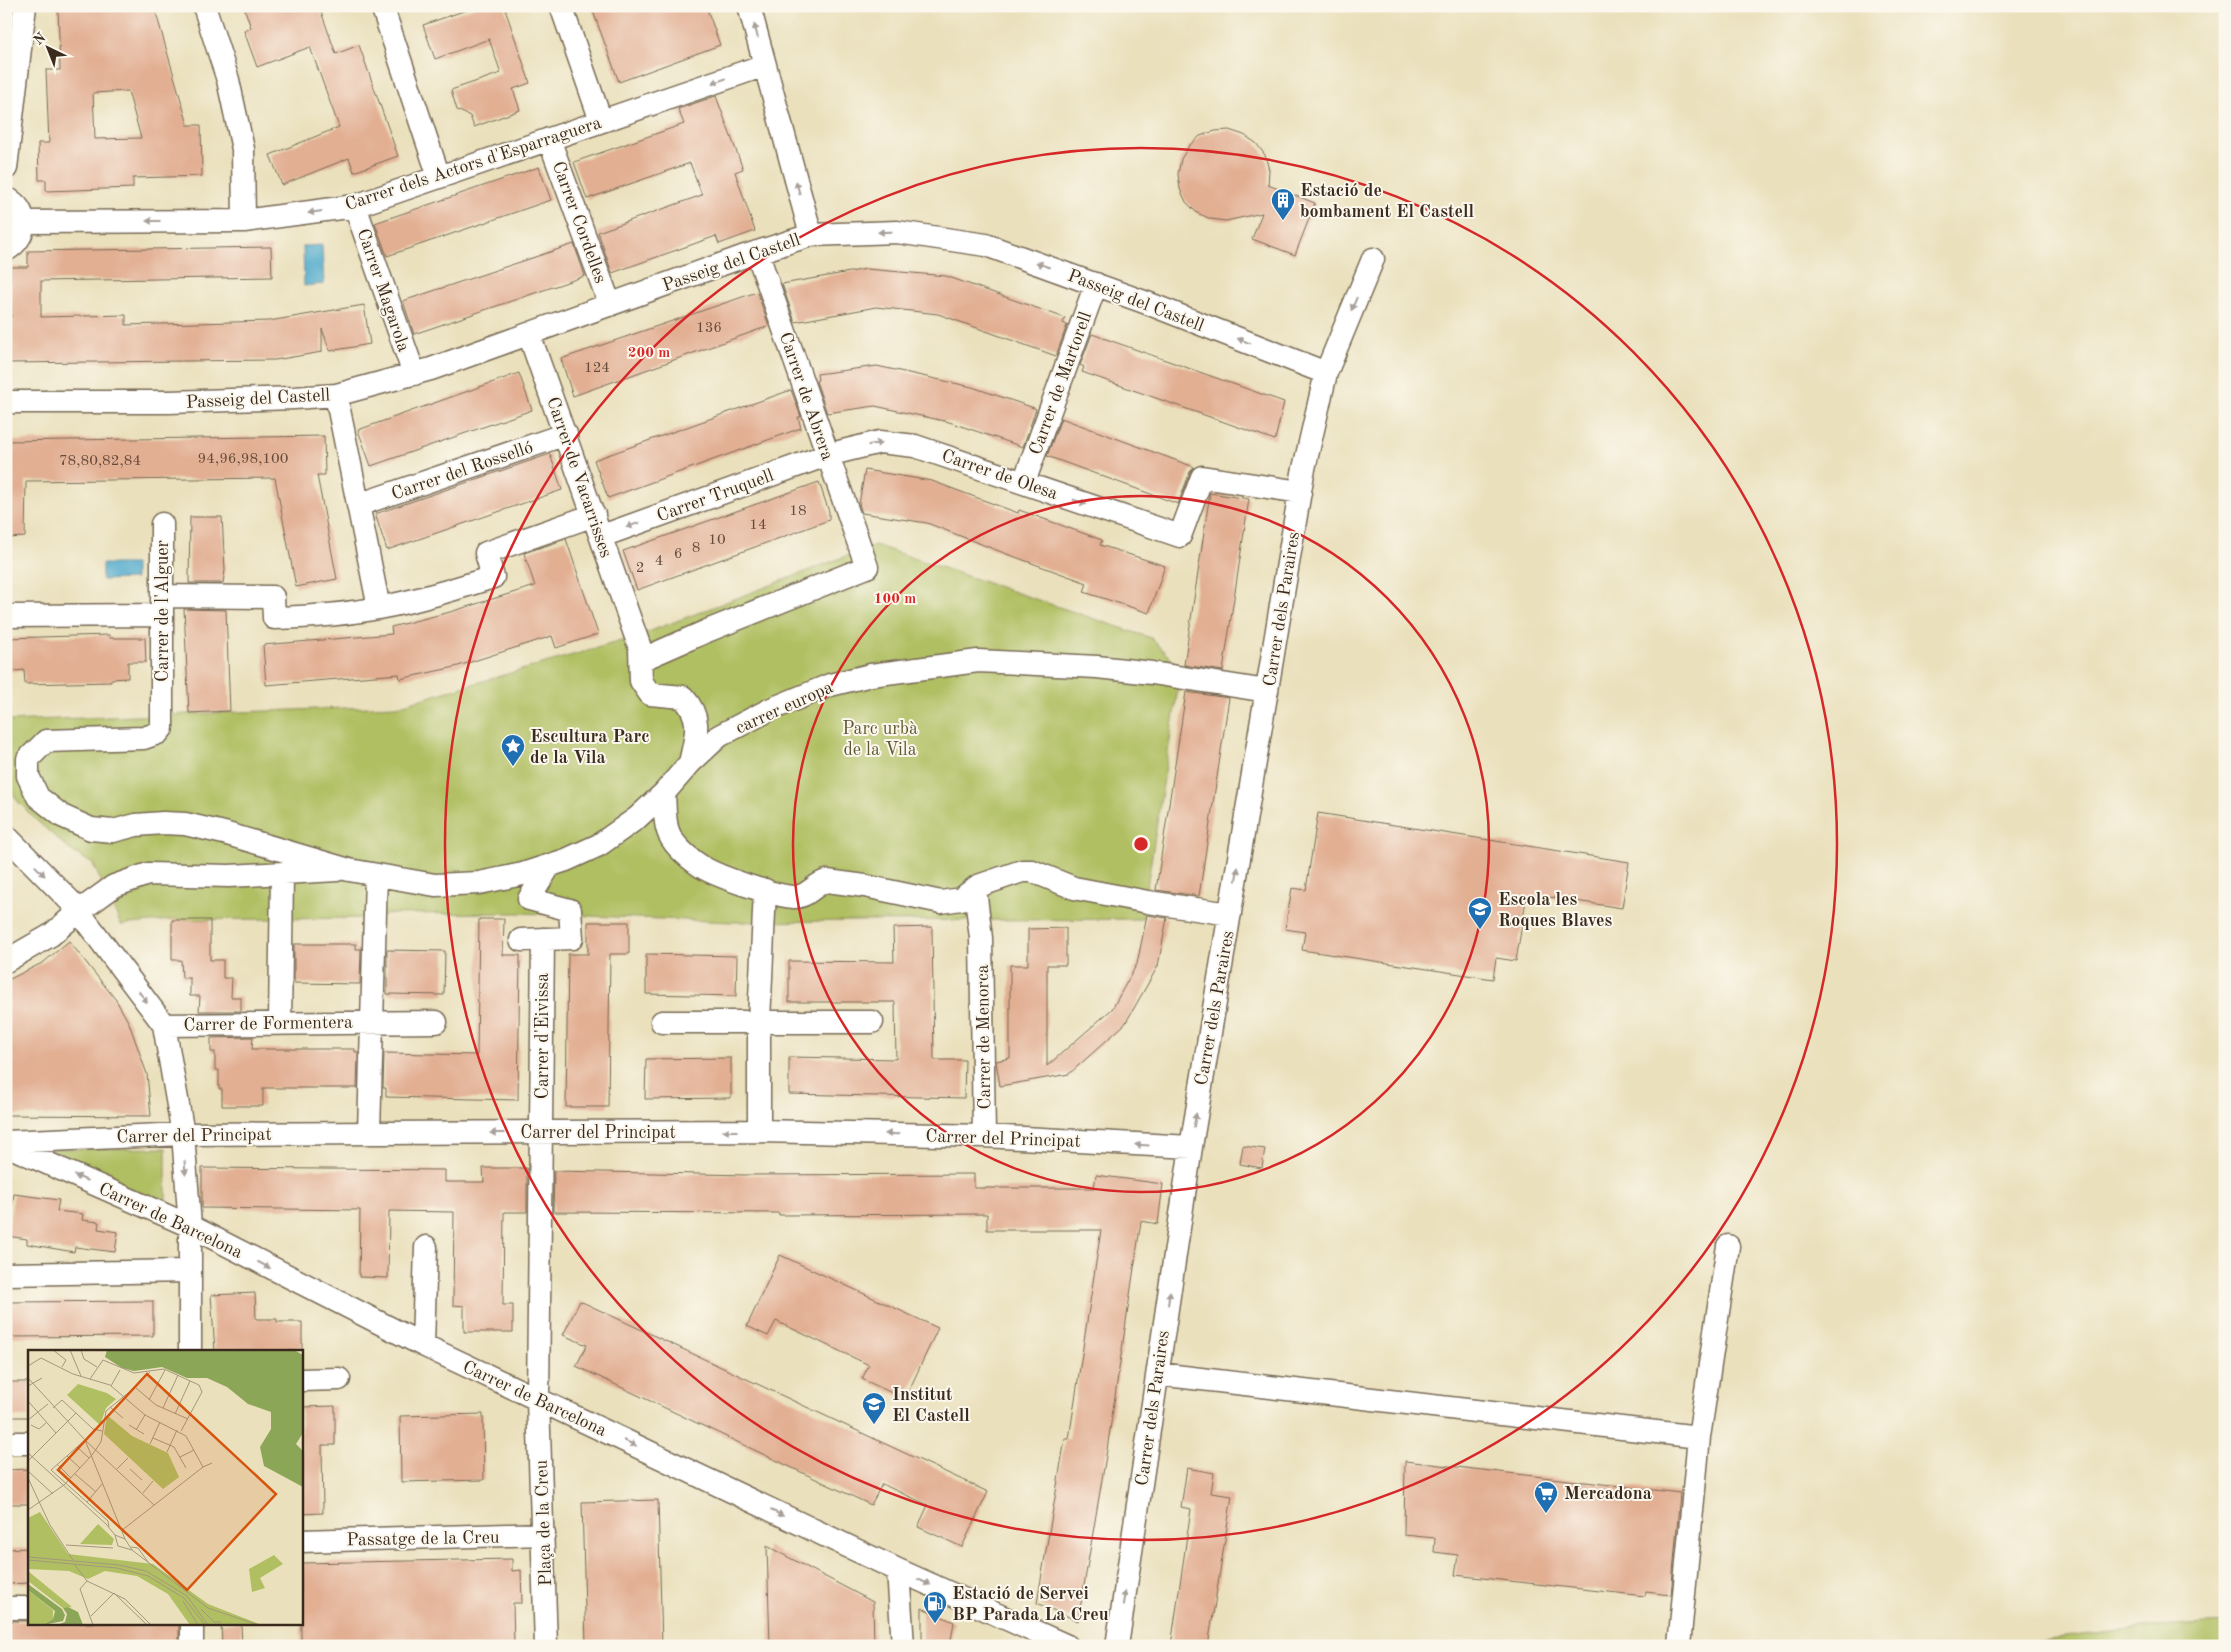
<svg xmlns="http://www.w3.org/2000/svg" width="2231" height="1652" viewBox="0 0 2231 1652" font-family="'Old Standard TT',serif">
	<rect width="100%" height="100%" fill="#fbf7ec"/>
	<filter id="ink" filterUnits="userSpaceOnUse"><feTurbulence type="fractalNoise" baseFrequency=".02" numOctaves="2"/><feDisplacementMap in="SourceGraphic" scale="10" xChannelSelector="R" yChannelSelector="G"/><feConvolveMatrix kernelMatrix="1 2 1 2 8 2 1 2 1" color-interpolation-filters="sRGB"/></filter>
	<filter id="wash" filterUnits="userSpaceOnUse"><feTurbulence type="fractalNoise" baseFrequency=".0096" numOctaves="4" result="noise"/><feDisplacementMap in="SourceGraphic" scale="20" xChannelSelector="R" yChannelSelector="G"/><feGaussianBlur stdDeviation="1.12" result="paint"/><feColorMatrix in="noise" values="0 0 0 0 0 0 0 0 0 0 0 0 0 0 0 0 0 1.4 0 .05"/><feComposite in="paint" operator="in"/></filter>
	<g filter="url(#wash)">
		<rect width="100%" height="100%" fill="#eae0bc"/>
		<path fill="#b0bf62" stroke="#767440" d="M875 545 1151 638 1181 669 1142 919 732 922 520 913 389 914 375 918 172 920 121 925 93 864 70 850 36 820 19 803 6 784V721L397 706 635 637Z
			M166 1148V1206L48 1149Z
			M2225 1623V1646H2003L2151 1627Z"/>
		<path fill="#4ba8ca" stroke="#436974" d="M322 245 324 284 304 286 303 246Z
			M102 564H135V579L102 580Z"/>
		<g id="blocks">
			<path fill="#e2af93" fill-rule="evenodd" d="M154 6 188 125H201L202 176 133 178V188L46 191V180H39L38 143H49L46 70H60L58 7ZM128 91 141 138 95 139 93 93Z
				M256 6H319L336 54 359 45 398 156 354 172 349 158 282 185 270 155 339 127 310 47 257 67 244 31 251 28 245 10Z
				M478 6H504L530 83 513 89 520 110 474 127 470 116 457 110 451 90 501 73 489 39 435 59 423 25Z
				M591 6H706L720 45 619 82Z
				M716 96 743 169 735 172 755 231 719 244 716 236 612 273 598 232 702 195 690 163 587 199 574 162 684 124 678 109Z
				M1229 130 1244 135 1256 143 1265 155 1269 170 1268 185 1315 203 1295 255 1252 239 1262 213 1226 221 1211 219 1197 213 1186 202 1180 189 1178 174 1181 159 1189 146 1200 136 1215 131Z
				M539 167 551 200 387 256 375 223Z
				M574 244 585 276 414 334 403 301Z
				M271 247 272 277 41 281V317L126 315V325L269 321 364 305 370 344 330 351 322 329V352L275 360 6 363V318L11 317 10 267H28V251Z
				M867 269 946 276 1065 318 1063 323 1067 325 1056 356 938 314 876 307 795 322 782 284Z
				M757 292 769 326 573 396 561 359Z
				M1092 334 1284 402 1275 440 1082 372 1084 367 1080 365Z
				M877 366 972 387 1034 408 1036 409 1023 447 949 422 875 406 827 413 816 381 818 380 817 374Z
				M519 373 532 410 371 466 358 430Z
				M791 390 801 417H798L801 428 608 498 594 460Z
				M1061 418 1194 467 1190 472 1178 504 1047 456Z
				M324 436 325 475H317L337 579 296 587 275 478 26 481 25 537 6 538V441Z
				M550 454 562 490 387 550 375 514Z
				M865 470 932 481 1018 513 1019 510 1102 540 1100 545 1165 566 1149 613 1084 592 1087 583 1004 553 927 523 862 513 859 504Z
				M819 482 829 512V520L637 590 623 551Z
				M1210 493 1249 499 1223 671 1184 665Z
				M190 517H222L225 570 223 583H189Z
				M566 539 598 634 556 648 552 636 455 667 400 679 399 674 266 685 263 645 392 634 391 627 450 612 535 586 524 553Z
				M184 609 226 610 230 711 189 713Z
				M109 635 110 638H145L146 662H128V678L111 679V682L25 684 24 670 6 672V638Z
				M1186 692 1229 698 1199 896 1156 890Z
				M1318 813 1629 862 1622 908 1536 895 1535 902 1526 900 1516 961 1496 958 1493 979 1302 950 1305 932 1285 929 1292 888 1306 890Z
				M1147 915 1167 918 1158 966 1125 1024 1069 1074 1000 1086 996 1061 1010 1058V965H1028V929L1066 928V965H1047V1066L1112 1009 1137 964Z
				M479 919H504L503 955H520L518 1100 386 1097V1088H383L384 1053 477 1055Z
				M172 920H210V960H223V978H232L231 997H241V1011H199L200 996H190V978H182L181 960H172Z
				M588 922H629V954H610L608 1107H566L568 954H588Z
				M932 927 934 1060H965L964 1098 789 1094V1057L896 1059 895 1002H789V961L894 962 893 928Z
				M69 941 116 1000 129 1023 147 1074 151 1116 6 1115V981L44 962Z
				M294 944H356V949H361L360 984 294 983Z
				M387 950 445 951 444 995 387 994Z
				M646 954 737 956 736 996 646 994Z
				M253 1037 252 1049H355V1052H358L357 1088H263V1106H222V1089H219V1070H215V1052H211V1038Z
				M731 1058V1098L645 1099 646 1059Z
				M1243 1146 1265 1149 1262 1168 1240 1164Z
				M202 1168 445 1170V1182H484L483 1168H527V1212H504L503 1305H513V1332H464V1306L453 1305 454 1212 389 1211 388 1278 359 1277 360 1210 202 1208Z
				M554 1171 748 1175 974 1174V1188H1094L1096 1175 1163 1184 1158 1224 1141 1221 1107 1450 1078 1621 1037 1603 1065 1439H1069L1101 1230H987V1214L779 1215V1213L553 1212Z
				M14 1194 59 1200 57 1211 83 1214 82 1220 99 1222 98 1229 118 1232 115 1252 75 1247 74 1252 27 1244V1239L7 1236Z
				M780 1255 938 1328 905 1399 862 1379 869 1365 776 1321 768 1336 747 1326Z
				M255 1293 256 1319H277V1322H302V1351H215L211 1295Z
				M153 1301V1336L6 1337V1302Z
				M580 1301 988 1492 962 1547 918 1527 928 1505 882 1484 871 1505 576 1366 587 1345 563 1335Z
				M6 1382H29V1417H6Z
				M335 1406V1445H322L323 1513 301 1514V1407Z
				M483 1414 484 1480 401 1482 400 1416Z
				M1405 1461 1680 1493 1671 1595 1646 1592 1645 1596 1455 1575 1458 1555 1434 1552 1435 1538 1404 1535Z
				M1187 1468 1214 1473 1211 1493 1232 1496 1208 1646H1171L1191 1509 1181 1507Z
				M29 1469V1504H6V1470Z
				M658 1500 662 1646H586L582 1502Z
				M767 1546 873 1602 874 1646H770Z
				M29 1548V1583L6 1584V1549Z
				M512 1559V1571L521 1570 522 1603H513L514 1646H301V1563Z
				M922 1608 954 1622 950 1646H922Z
				M6 1621H29V1623H179V1646H6Z
				M221 1623H241L242 1646H222Z"/>
		</g>
	</g>
	<g filter="url(#ink)">
		<use href="#blocks" fill-opacity="0" stroke="#786a55" stroke-width="1"/>
		<g fill="none" stroke-linecap="round" stroke-linejoin="round">
			<g stroke="#786a55" stroke-width="25">
				<path id="minor" d="M204 6 228 80 243 149 244 221
					M382 6 439 177
					M561 6 601 121
					M749 6 811 235
					M549 139 610 305
					M6 168 25 6
					M6 198C30 209 28 238 6 250
					M355 206 414 374
					M24 222 244 221 355 206 765 65
					M529 334 640 648 641 681 650 694 683 697C703 719 696 735 690 763
					M336 395 379 608
					M6 402H169L294 398 336 395 431 369 742 257 811 235 897 232 986 245 1147 303 1326 373 1373 259
					M1024 482 1096 284
					M358 505 566 434
					M162 524V728L158 733 144 738 46 741 28 759V776L38 797 62 816 91 829 113 831 136 825 163 823 185 824 224 833 349 870 435 885 479 883 523 874 566 860 599 845 637 818 664 793 690 763 719 736 769 710 830 685 871 675 978 661 1097 667 1152 673 1267 691
					M602 536 827 455 880 442 915 446 1180 536 1202 477 1300 492
					M162 596 273 597 274 618C309 617 343 615 378 608 417 601 455 589 493 577L486 553 594 515
					M6 616 162 615
					M641 660 707 631 867 567 757 252
					M664 793C665 805 664 820 668 831 673 846 690 859 702 867 719 877 774 896 794 897 808 897 814 884 827 881L865 886 941 902 961 899 978 886 1022 871H1032L1074 888 1148 902 1230 914
					M6 836 73 904 164 1025 183 1134 190 1226V1351
					M975 889 981 938 984 1136
					M543 939 538 1400 546 1646
					M521 940 572 938 570 910 529 899 550 865
					M6 961 51 935 78 912 114 886 148 874 229 876 337 870
					M280 1022 282 874
					M662 1022H872
					M164 1025 436 1022
					M759 1131V1021L765 890
					M369 1133 376 875
					M6 1142 183 1134 759 1131 984 1136 1191 1147
					M6 1145 190 1226 423 1345 898 1570 1067 1646
					M6 1274 190 1271
					M423 1345 426 1247
					M1158 1374 1699 1437 1679 1646
					M301 1380 339 1379
					M1699 1437 1728 1246
					M6 1443H29
					M301 1541 544 1534
					M898 1570 903 1646
					M6 1608H29
					M192 1623V1646
					M1117 1646 1191 1147 1303 473 1326 373"/>
			</g>
			<use href="#minor" stroke="#fff" stroke-width="22"/>
		</g>
		<defs><path id="oneway-solid" d="M-6-.8H1V-3.2L6.5 0L1 3.2V.8H-6Z" transform="scale(1.25)"/></defs>
		<g fill="#a79f9a">
			<use href="#oneway-solid" transform="translate(756 31) rotate(-105)"/>
			<use href="#oneway-solid" transform="translate(719 81) rotate(161)"/>
			<use href="#oneway-solid" transform="translate(798 188) rotate(-105)"/>
			<use href="#oneway-solid" transform="translate(315 212) rotate(172)"/>
			<use href="#oneway-solid" transform="translate(153 221) rotate(180)"/>
			<use href="#oneway-solid" transform="translate(885 232) rotate(178)"/>
			<use href="#oneway-solid" transform="translate(1043 265) rotate(-160)"/>
			<use href="#oneway-solid" transform="translate(1354 304) rotate(113)"/>
			<use href="#oneway-solid" transform="translate(1244 341) rotate(-159)"/>
			<use href="#oneway-solid" transform="translate(875 444) rotate(-10)"/>
			<use href="#oneway-solid" transform="translate(1080 502) rotate(19)"/>
			<use href="#oneway-solid" transform="translate(633 525) rotate(160)"/>
			<use href="#oneway-solid" transform="translate(40 871) rotate(46)"/>
			<use href="#oneway-solid" transform="translate(1237 874) rotate(-81)"/>
			<use href="#oneway-solid" transform="translate(143 997) rotate(53)"/>
			<use href="#oneway-solid" transform="translate(1195 1120) rotate(-80)"/>
			<use href="#oneway-solid" transform="translate(730 1131) rotate(180)"/>
			<use href="#oneway-solid" transform="translate(497 1133) rotate(180)"/>
			<use href="#oneway-solid" transform="translate(892 1134) rotate(-179)"/>
			<use href="#oneway-solid" transform="translate(1142 1145) rotate(-177)"/>
			<use href="#oneway-solid" transform="translate(185 1168) rotate(86)"/>
			<use href="#oneway-solid" transform="translate(81 1178) rotate(-156)"/>
			<use href="#oneway-solid" transform="translate(264 1265) rotate(27)"/>
			<use href="#oneway-solid" transform="translate(1169 1298) rotate(-82)"/>
			<use href="#oneway-solid" transform="translate(630 1443) rotate(25)"/>
			<use href="#oneway-solid" transform="translate(777 1513) rotate(25)"/>
			<use href="#oneway-solid" transform="translate(924 1582) rotate(24)"/>
			<use href="#oneway-solid" transform="translate(1124 1598) rotate(-81)"/>
		</g>
	</g>
	<g fill="none" stroke="#d62828" stroke-width="2.5">
		<circle cx="1141" cy="844" r="348"/>
		<circle cx="1141" cy="844" r="696"/>
	</g>
	<defs>
		<g id="building-pin" transform="scale(1.25)"><path d="M0 17L-7.5 6A9.5 9.5 0 1 1 7.5 6Z" fill="#1f6fb2" stroke="#fbf7ec"/><path d="M-4-6H4V6H1V3H-1V6H-4ZM-2.5-4.3h1.7v1.8h-1.7ZM.8-4.3h1.7v1.8H.8ZM-2.5-1h1.7V.8h-1.7ZM.8-1h1.7V.8H.8Z" fill="#fff"/></g>
		<g id="sight-pin" transform="scale(1.25)"><path d="M0 17L-7.5 6A9.5 9.5 0 1 1 7.5 6Z" fill="#1f6fb2" stroke="#fbf7ec"/><path d="M0-6L1.8-2.2L6-1.7L2.9 1.2L3.7 5.4L0 3.3L-3.7 5.4L-2.9 1.2L-6-1.7L-1.8-2.2Z" fill="#fff"/></g>
		<g id="school-pin" transform="scale(1.25)"><path d="M0 17L-7.5 6A9.5 9.5 0 1 1 7.5 6Z" fill="#1f6fb2" stroke="#fbf7ec"/><path d="M0-5L7-2L0 1L-7-2ZM-4 1L0 2.5L4 1V4Q0 6-4 4Z" fill="#fff"/></g>
		<g id="supermarket-pin" transform="scale(1.25)"><path d="M0 17L-7.5 6A9.5 9.5 0 1 1 7.5 6Z" fill="#1f6fb2" stroke="#fbf7ec"/><path d="M-6-5.5h2.5l.6 2H6L4.5 2H-2.5L-4.4-4H-6ZM-1.5 3.2a1.3 1.3 0 1 0 .1 0ZM3 3.2a1.3 1.3 0 1 0 .1 0Z" fill="#fff"/></g>
		<g id="fuel-pin" transform="scale(1.25)"><path d="M0 17L-7.5 6A9.5 9.5 0 1 1 7.5 6Z" fill="#1f6fb2" stroke="#fbf7ec"/><path d="M-5.5-6h7V0h2V4h1.3V-2.5L3-4.5l.8-.8L6-3V5H2.5V1h-1V6h-7ZM-4.2-4.7v3.2H.2V-4.7Z" fill="#fff"/></g>
	</defs>
	<g fill-rule="evenodd">
		<use href="#building-pin" x="1283" y="200"/>
		<use href="#sight-pin" x="513" y="746"/>
		<use href="#school-pin" x="1480" y="909"/>
		<use href="#school-pin" x="874" y="1404"/>
		<use href="#supermarket-pin" x="1546" y="1493"/>
		<use href="#fuel-pin" x="935" y="1603"/>
	</g>
	<g text-anchor="middle" stroke-width="4" stroke-linejoin="round" paint-order="stroke">
		<g font-size="15" fill="#654b3b">
			<text x="709" y="332">136</text>
			<text x="597" y="372">124</text>
			<text x="243" y="463">94,96,98,100</text>
			<text x="100" y="465">78,80,82,84</text>
			<text x="798" y="515">18</text>
			<text x="758" y="529">14</text>
			<text x="717" y="544">10</text>
			<text x="696" y="552">8</text>
			<text x="678" y="558">6</text>
			<text x="659" y="565">4</text>
			<text x="640" y="572">2</text>
		</g>
		<g font-size="18" fill="#3b2a1e" stroke="#fbf7ec">
			<text transform="translate(473 163) rotate(-18)" y="6">Carrer dels Actors d'Esparraguera</text>
			<text transform="translate(580 222) rotate(70)" y="6">Carrer Cordelles</text>
			<text transform="translate(731 262) rotate(-19)" y="6">Passeig del Castell</text>
			<text transform="translate(384 290) rotate(71)" y="6">Carrer Magarola</text>
			<text transform="translate(1136 300) rotate(21)" y="6">Passeig del Castell</text>
			<text transform="translate(1060 383) rotate(-70)" y="6">Carrer de Martorell</text>
			<text transform="translate(807 396) rotate(71)" y="6">Carrer de Abrera</text>
			<text transform="translate(258 398) rotate(-3)" y="6">Passeig del Castell</text>
			<text transform="translate(462 470) rotate(-19)" y="6">Carrer del Rosselló</text>
			<text transform="translate(1000 474) rotate(19)" y="6">Carrer de Olesa</text>
			<text transform="translate(580 477) rotate(71)" y="6">Carrer de Vacarrisses</text>
			<text transform="translate(715 495) rotate(-20)" y="6">Carrer Truquell</text>
			<text transform="translate(1281 609) rotate(-81)" y="6">Carrer dels Paraires</text>
			<text transform="translate(162 611) rotate(-90)" y="6">Carrer de l'Alguer</text>
			<text transform="translate(784 707) rotate(-24)" y="6">carrer europa</text>
			<text transform="translate(1214 1008) rotate(-80)" y="6">Carrer dels Paraires</text>
			<text transform="translate(268 1023) rotate(-1)" y="6">Carrer de Formentera</text>
			<text transform="translate(542 1036) rotate(-90)" y="6">Carrer d'Eivissa</text>
			<text transform="translate(983 1037) rotate(-91)" y="6">Carrer de Menorca</text>
			<text x="598" y="1138">Carrer del Principat</text>
			<text transform="translate(194 1135) rotate(-1)" y="6">Carrer del Principat</text>
			<text transform="translate(1003 1138) rotate(2)" y="6">Carrer del Principat</text>
			<text transform="translate(171 1220) rotate(25)" y="6">Carrer de Barcelona</text>
			<text transform="translate(535 1398) rotate(25)" y="6">Carrer de Barcelona</text>
			<text transform="translate(1152 1408) rotate(-82)" y="6">Carrer dels Paraires</text>
			<text transform="translate(543 1523) rotate(-92)" y="6">Plaça de la Creu</text>
			<text transform="translate(423 1538) rotate(-1)" y="6">Passatge de la Creu</text>
		</g>
		<g font-size="18" font-weight="bold" fill="#3b2a1e" stroke="#fbf7ec" text-anchor="start">
			<text x="1300" y="196">Estació de<tspan x="1300" dy="21">bombament El Castell</tspan></text>
			<text x="530" y="742">Escultura Parc<tspan x="530" dy="21">de la Vila</tspan></text>
			<text x="1498" y="905">Escola les<tspan x="1498" dy="21">Roques Blaves</tspan></text>
			<text x="892" y="1400">Institut<tspan x="892" dy="21">El Castell</tspan></text>
			<text x="1564" y="1499">Mercadona</text>
			<text x="952" y="1599">Estació de Servei<tspan x="952" dy="21">BP Parada La Creu</tspan></text>
		</g>
		<g font-size="18" fill="#5e5732" stroke="#fbf7ec">
			<text x="880" y="734">Parc urbà<tspan x="880" dy="21">de la Vila</tspan></text>
		</g>
	</g>
	<g transform="translate(28 1350)">
		<rect width="275" height="275" fill="#eae0bc"/>
		<path d="M50 34 79 43 88 49 78 58 72 75 39 45ZM79 65 104 86 140 103 151 127 135 139 76 84ZM12 162 40 204 125 214 180 254 234 275H162L140 244 109 226 77 221 60 229 41 221 0 219V168ZM70 174 86 189 84 195 52 194ZM246 205 255 214 232 228 237 238 224 242 221 219ZM0 221 44 257 35 258 0 231ZM0 240 25 260V269L15 275H1Z" fill="#b0bf62"/>
		<path d="M79 0H266L275 5V83L268 94 275 101V137L236 116 232 97 243 79V62L220 54 199 37 179 28H159L134 17 106 21 94 18 77 7ZM0 234 34 259 37 265 35 271 15 275 25 269 27 261 0 240ZM40 257 50 262 55 275H29L37 272 39 264 35 258Z" fill="#8ca658"/>
		<path fill="none" stroke="#a4977d" stroke-width="1" d="M25 0 38 10 34 17M42 0 53 26M53 0 56 9 69 17M0 16 13 8 45 24 82 35 117 65 158 86 175 117 184 113M0 28 57 90 97 189M62 29 75 10 106 23 136 19 171 35 174 42 153 81M0 36 14 28M83 36 92 20M108 36 122 22M108 38 128 55 160 69M121 50 137 20M0 51 28 83M82 57 95 68M25 58 34 50 65 79 74 81M135 58 150 25M147 64 162 31M0 70 20 54M3 75 11 79 18 73M101 75 116 84M108 80 117 65M125 88 146 97 158 118M57 90 23 120 80 171 81 177M58 91 126 155M122 94 132 72M49 97 61 108M139 102 149 80M0 103 78 174 87 185 90 196 104 200M39 106 52 118M152 107 166 100M0 111 48 63M29 114 43 128M89 119 100 108M102 119 114 130M0 121 25 144M47 124 68 142M0 128 22 175 45 210M115 143 125 131M59 152 74 134M0 160 36 135 64 105 73 92 78 61 105 39M93 181 175 117M87 185 97 189 104 200 180 258 230 275M38 195 85 198M103 197 110 198 120 212M0 207 91 215 118 221 159 246 180 275M0 210 89 218 120 226 156 248 177 275M47 215 59 231 97 249 123 275M59 231 52 239 65 275M155 251 170 275M173 259 186 272H193M63 266 86 243 119 275"/>
		<path fill="#d7540e" fill-opacity="0.15" stroke="#d7540e" stroke-width="2.5" d="M119 24 248 144 159 240 30 120Z"/>
		<rect width="275" height="275" fill="none" stroke="#3b2a1e" stroke-width="2.5"/>
	</g>
	<circle cx="1141" cy="844" r="8" fill="#d62828" stroke="#fbf7ec" stroke-width="2.5"/>
	<g font-size="15" text-anchor="middle" font-weight="bold" fill="#d62828" stroke="#fbf7ec" stroke-width="4" stroke-linejoin="round" paint-order="stroke">
		<text x="649" y="357">200 m</text>
		<text x="895" y="603">100 m</text>
	</g>
	<rect width="2231" height="1652" fill="none" stroke="#fbf7ec" stroke-width="25"/>
	<g transform="translate(48 48) rotate(317)" stroke="#fbf7ec" stroke-width="4" paint-order="stroke">
	<path d="M0-4L9 19L0 12L-9 19Z" fill="#3b2a1e"/>
	<text y="-8" font-size="14" font-weight="bold" text-anchor="middle" fill="#3b2a1e">N</text>
	</g>
</svg>
